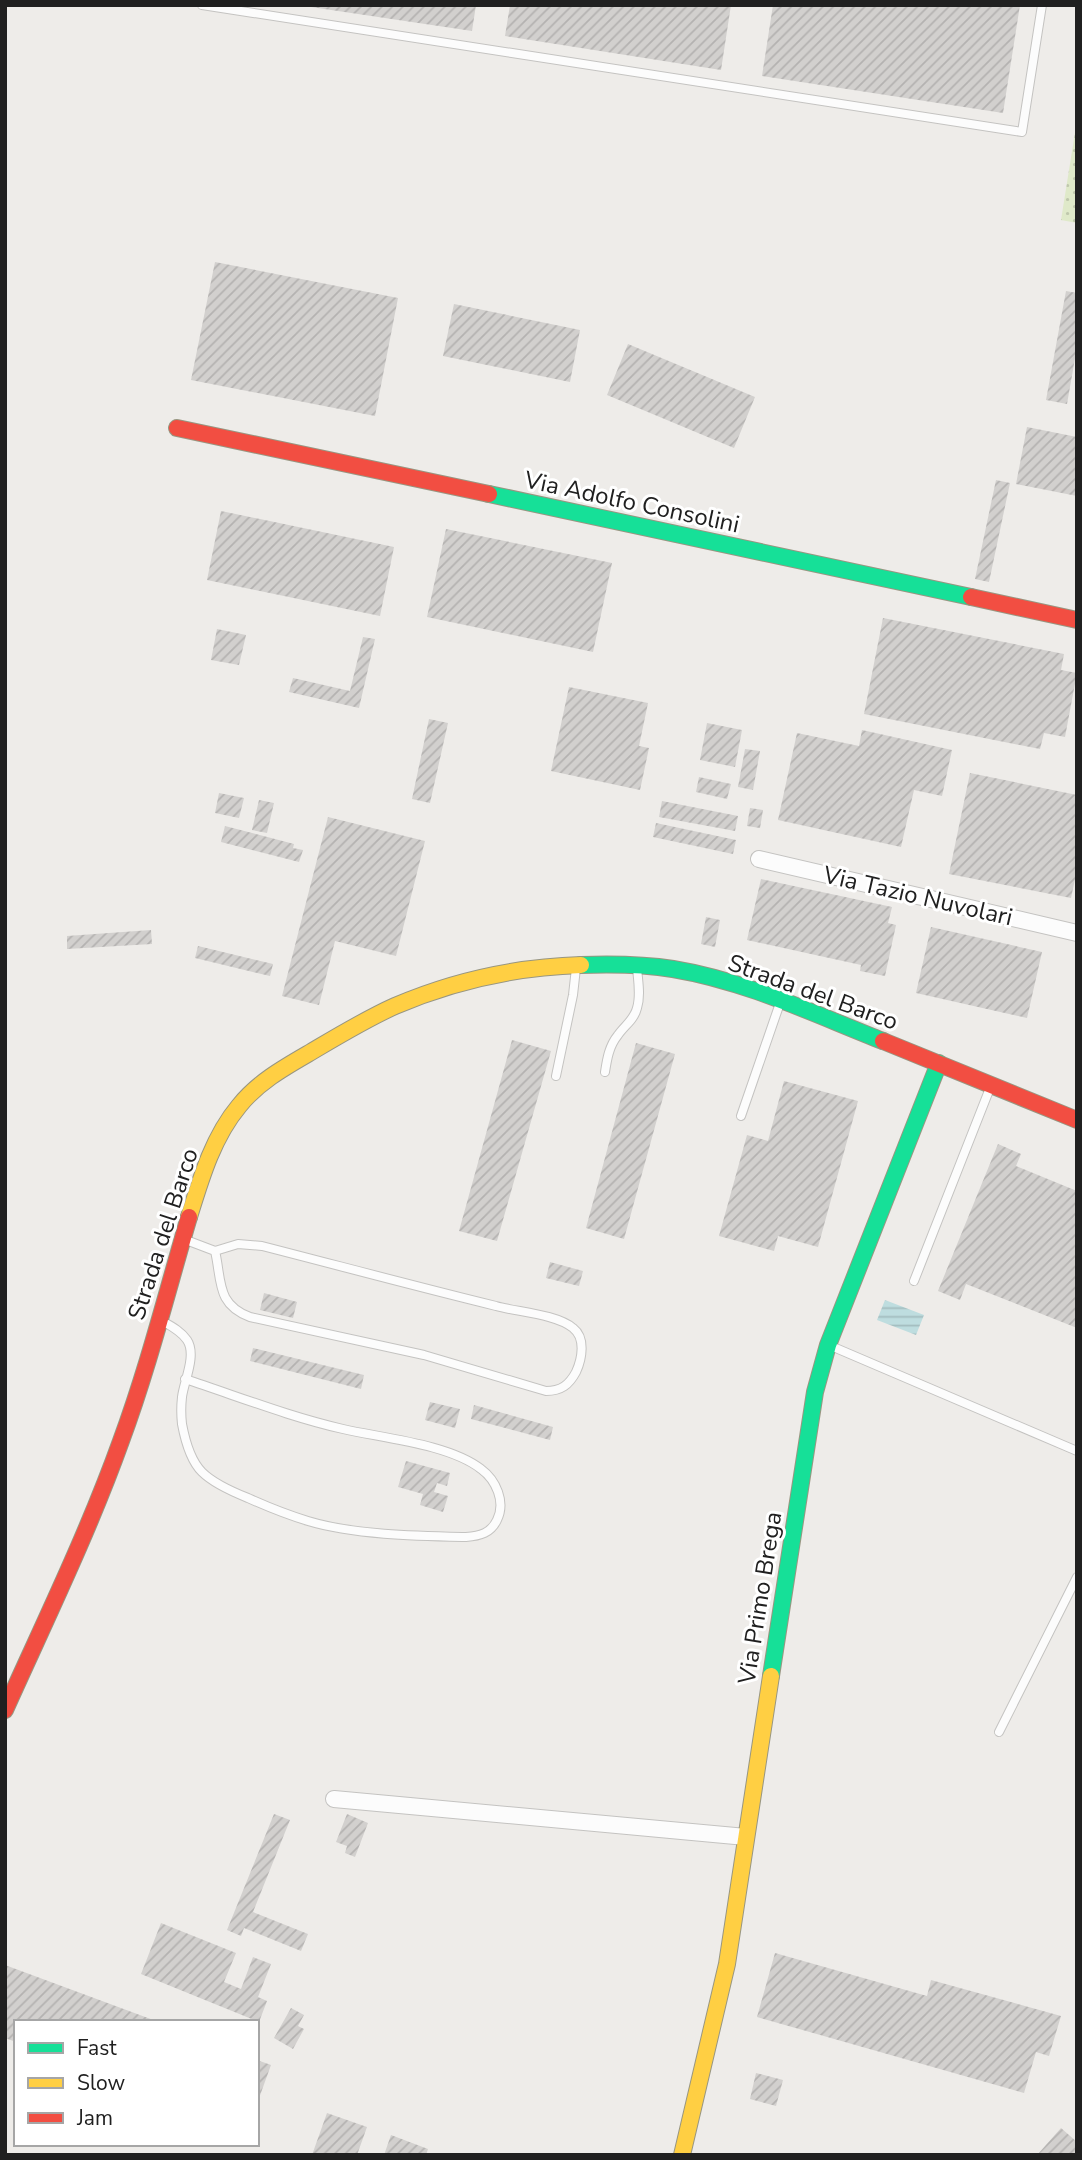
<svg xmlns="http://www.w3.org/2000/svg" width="1082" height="2160" viewBox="0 0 1082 2160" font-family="'Nunito Sans',sans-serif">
	<defs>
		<pattern id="grass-dots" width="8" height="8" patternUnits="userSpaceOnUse" patternTransform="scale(1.75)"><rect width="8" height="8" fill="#dfe9c9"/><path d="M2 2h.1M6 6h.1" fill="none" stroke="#bfc8ac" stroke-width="1.8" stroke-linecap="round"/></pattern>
		<pattern id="water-rules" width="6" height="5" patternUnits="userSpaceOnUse" patternTransform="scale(1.75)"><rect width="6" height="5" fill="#bedddf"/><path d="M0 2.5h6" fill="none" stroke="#a3bdbf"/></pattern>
		<pattern id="building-hatch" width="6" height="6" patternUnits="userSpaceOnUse" patternTransform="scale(1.75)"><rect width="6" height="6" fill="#d2d0ce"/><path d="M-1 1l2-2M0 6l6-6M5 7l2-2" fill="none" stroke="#b4b2b1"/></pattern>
	</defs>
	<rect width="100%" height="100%" fill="#eeece9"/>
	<path fill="url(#grass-dots)" d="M1077 120V223L1061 220Z"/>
	<path fill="url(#water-rules)" d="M885 1300 924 1315 916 1335 877 1320Z"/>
	<path fill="url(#building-hatch)" d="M312 5H476L472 31 311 7Z
		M510 5H731L721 70 505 36Z
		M773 5H1020L1003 113 762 76Z
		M215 262 398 298 375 416 191 380Z
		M1066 291 1077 293V347L1067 404 1046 400Z
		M454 304 580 330 570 382 443 356Z
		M628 344 755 397 734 448 607 395Z
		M1027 427 1077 437V496L1016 484Z
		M996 480 1010 483 989 582 975 579Z
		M221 511 394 547 380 616 207 580Z
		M446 529 612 563 593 652 427 617Z
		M883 618 1064 654 1061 670 1077 673 1065 737 1044 733 1040 749 864 714Z
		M217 629 246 635 239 665 211 660Z
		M363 637 375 639 359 708 289 692 293 678 350 691Z
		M569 687 648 703 639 746 649 748 640 790 551 771Z
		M429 719 448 723 430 803 412 799Z
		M707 723 742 730 735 767 700 760Z
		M862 730 952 750 942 796 914 790 901 847 778 820 797 733 859 746Z
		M745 749 760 751 753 790 738 787Z
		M970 773 1077 795V870L1071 898 949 874Z
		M699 777 731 784 727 799 696 792Z
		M219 793 244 798 239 818 215 813Z
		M259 800 274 803 267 833 252 830Z
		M662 801 738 816 735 831 659 817Z
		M750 808 763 810 760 828 747 826Z
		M328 817 425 841 396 956 335 941 319 1005 282 996Z
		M656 823 736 840 733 854 653 837Z
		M225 826 294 844 293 848 303 850 299 862 221 842Z
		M761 879 892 907 888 923 896 925 885 976 860 971 861 965 747 940Z
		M706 917 720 920 715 947 701 944Z
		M931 927 1042 952 1027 1018 916 993Z
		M151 930 152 944 67 949V936Z
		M198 946 273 964 270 976 195 958Z
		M512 1040 551 1051 497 1241 459 1231Z
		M636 1043 675 1054 624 1239 586 1228Z
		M784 1081 858 1101 818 1247 778 1236 774 1251 719 1236 747 1135 768 1141Z
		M998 1144 1021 1154 1016 1166 1077 1191V1328L966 1284 960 1300 938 1291Z
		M550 1262 583 1271 579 1286 546 1278Z
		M264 1293 297 1302 293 1318 260 1310Z
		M253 1348 364 1375 361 1389 250 1361Z
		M430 1402 460 1409 455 1428 425 1420Z
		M474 1405 553 1427 550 1440 471 1419Z
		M406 1461 450 1473 447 1486 437 1483 434 1492 448 1496 443 1512 420 1505 423 1494 398 1487Z
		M274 1814 290 1820 253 1912 308 1934 301 1951 244 1928 241 1936 227 1930Z
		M347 1814 368 1823 355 1857 345 1853 347 1846 336 1842Z
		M161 1923 236 1953 224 1982 241 1989 253 1957 271 1964 258 1997 267 2001 259 2022 141 1974Z
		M775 1953 927 1996 931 1980 1061 2016 1049 2056 1036 2052 1024 2093 757 2017Z
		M5 1965 156 2021V2022H16V2042L5 2038Z
		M291 2008 304 2015 298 2026 304 2029 293 2049 274 2038Z
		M257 2060 271 2065 258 2101H257Z
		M756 2073 783 2080 776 2106 750 2099Z
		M327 2113 367 2127 357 2155H312Z
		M1061 2128 1077 2142V2150L1073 2155H1037Z
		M391 2135 428 2149 426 2155H384Z"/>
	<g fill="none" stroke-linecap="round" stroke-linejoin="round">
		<g stroke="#c4c3c1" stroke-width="10">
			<path id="lane" d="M202 5 1022 132 1042 5
				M605 1072C607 1059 609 1046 618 1035 625 1025 634 1020 637 1008 641 995 638 981 637 968
				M556 1076 573 995 576 968
				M741 1116 780 1003
				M186 1240 215 1251C222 1281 216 1304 250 1317L424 1355 546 1391C561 1391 569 1385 576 1372 582 1359 586 1338 573 1328 556 1314 517 1312 496 1306 418 1287 340 1266 262 1246L238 1244 215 1251
				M914 1281 990 1088
				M162 1321C171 1326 181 1331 187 1340 197 1355 184 1381 182 1397 181 1406 181 1415 182 1424 185 1440 190 1460 202 1472 214 1484 233 1492 248 1498 268 1507 288 1515 308 1521 354 1535 418 1536 466 1537 480 1536 491 1533 497 1520 506 1502 496 1480 481 1469 449 1444 382 1438 343 1429 290 1417 237 1396 185 1379
				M831 1346 1077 1451
				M999 1732 1077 1577"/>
		</g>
		<g stroke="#c4c3c1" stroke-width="18">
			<path id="street" d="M759 859 1077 933
				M334 1799 746 1837"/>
		</g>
		<g stroke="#989681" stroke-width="18">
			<path id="fast" d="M489 494 971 597
				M581 965C612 964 642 964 673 969 746 981 814 1014 883 1041
				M771 1676 815 1392 828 1345 939 1063"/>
		</g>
		<g stroke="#989681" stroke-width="18">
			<path id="slow" d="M189 1217C201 1178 213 1137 239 1106 258 1082 285 1067 311 1052 338 1036 366 1019 395 1006 453 981 518 967 581 965
				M682 2155 727 1964 771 1676"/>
		</g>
		<g stroke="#989681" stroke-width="18">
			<path id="jam" d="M177 428 489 494
				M971 597 1077 620
				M883 1041 1077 1120
				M5 1710C45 1621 88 1533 121 1441 148 1368 167 1292 189 1217"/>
		</g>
		<use href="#lane" stroke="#fcfcfc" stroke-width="8"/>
		<use href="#street" stroke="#fcfcfc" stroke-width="16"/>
		<use href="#fast" stroke="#16e098" stroke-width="16"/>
		<use href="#slow" stroke="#ffcf43" stroke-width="16"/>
		<use href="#jam" stroke="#f24e42" stroke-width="16"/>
	</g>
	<g text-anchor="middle" stroke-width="6" stroke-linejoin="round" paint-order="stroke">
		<g font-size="24" fill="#202020" stroke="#fff">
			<text transform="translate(632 502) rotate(12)" y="8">Via Adolfo Consolini</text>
			<text transform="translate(918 896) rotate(13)" y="8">Via Tazio Nuvolari</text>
			<text transform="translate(813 992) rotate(20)" y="8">Strada del Barco</text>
			<text transform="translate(163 1234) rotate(-72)" y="8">Strada del Barco</text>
			<text transform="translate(760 1598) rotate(-81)" y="8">Via Primo Brega</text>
		</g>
	</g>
	<rect width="1082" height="2160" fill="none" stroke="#202020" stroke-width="14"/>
	<rect x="14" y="2020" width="245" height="126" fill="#ffffff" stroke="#a6a6a6" stroke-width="2"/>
	<rect x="28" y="2043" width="35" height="10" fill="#16e098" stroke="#a6a6a6" stroke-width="2"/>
	<text x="77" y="2055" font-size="21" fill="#202020">Fast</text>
	<rect x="28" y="2078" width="35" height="10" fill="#ffcf43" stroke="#a6a6a6" stroke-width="2"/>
	<text x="77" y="2090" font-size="21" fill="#202020">Slow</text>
	<rect x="28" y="2113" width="35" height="10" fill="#f24e42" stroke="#a6a6a6" stroke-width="2"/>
	<text x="77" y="2125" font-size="21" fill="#202020">Jam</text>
</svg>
